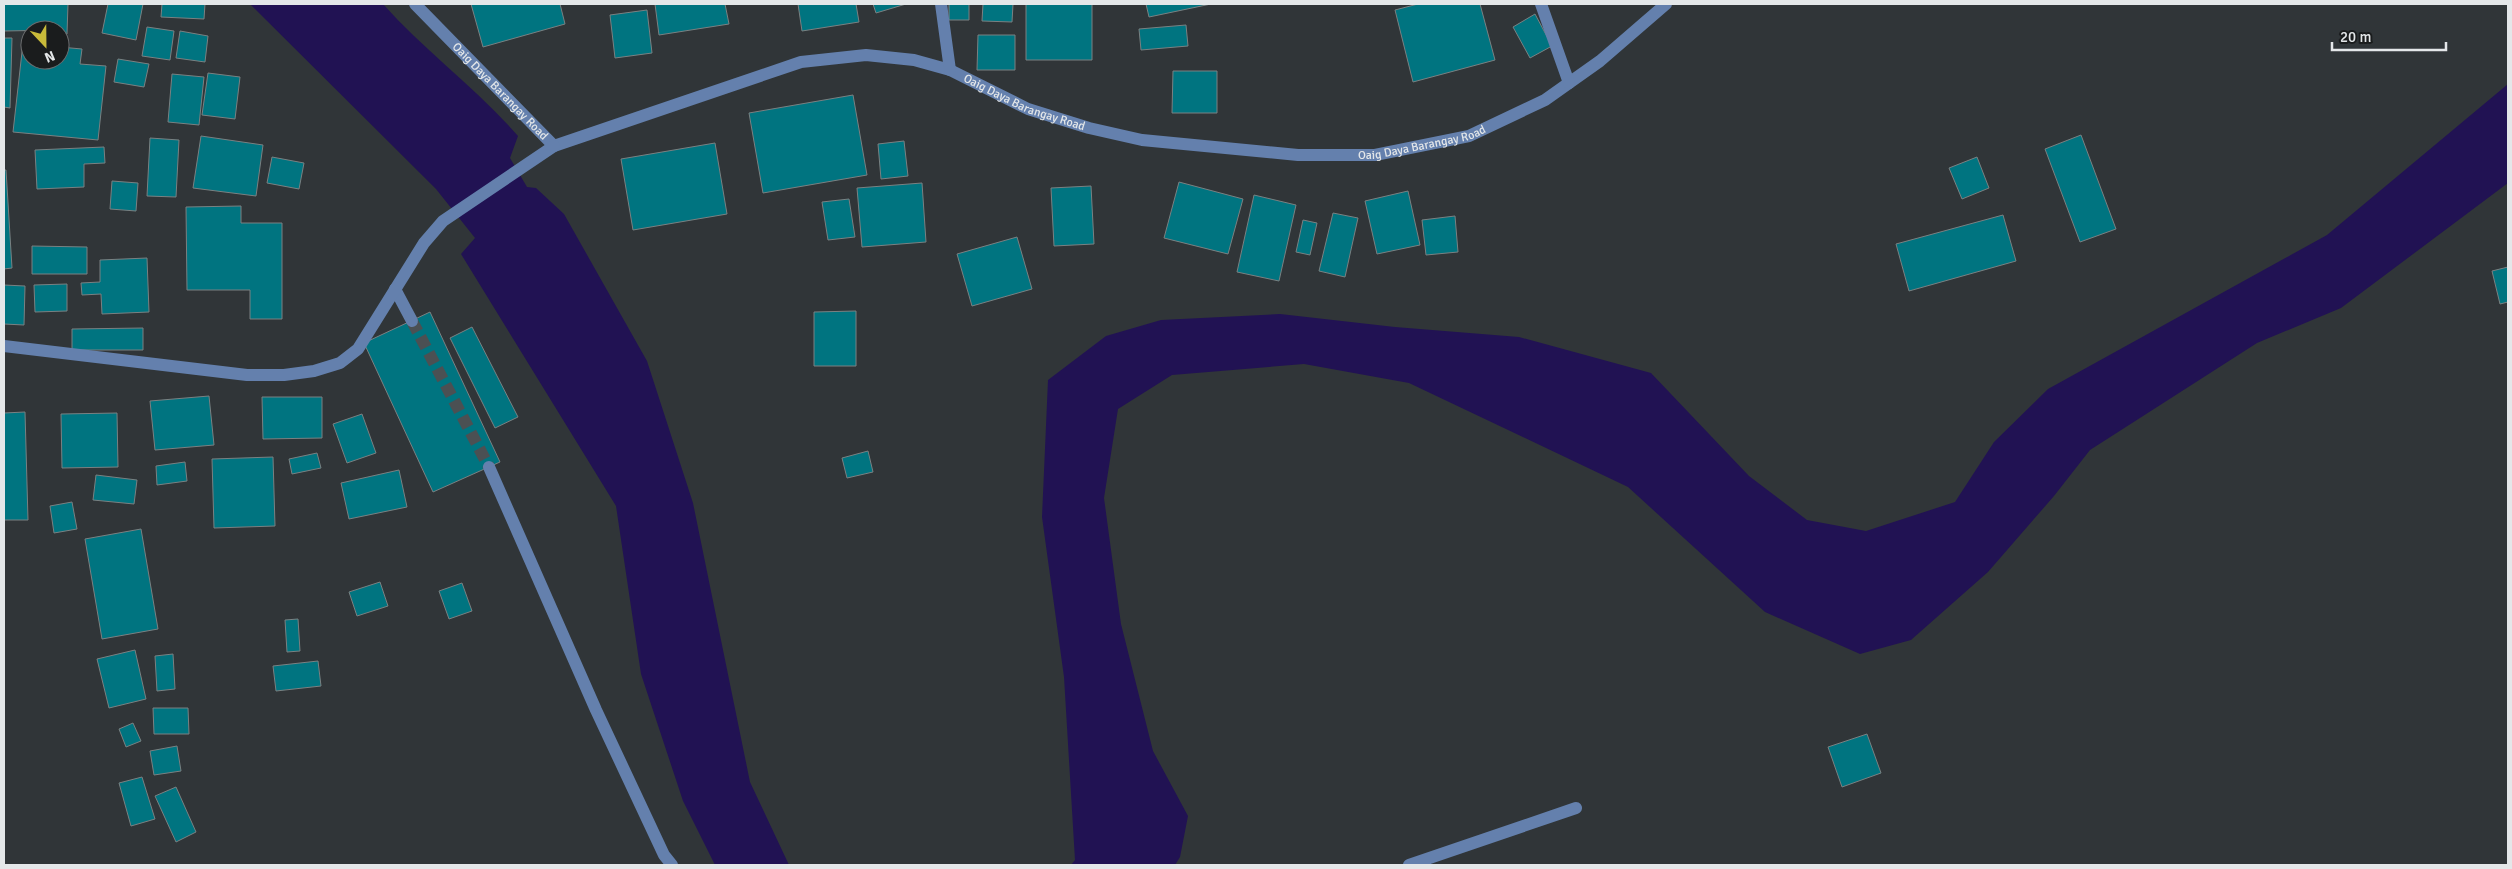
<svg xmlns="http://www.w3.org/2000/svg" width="2512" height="869" viewBox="0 0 2512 869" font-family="Signika,sans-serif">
	<rect width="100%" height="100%" fill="#303538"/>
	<path fill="#211253" d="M250 4H383C425 51 476 88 518 136L510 158 527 187 536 188 564 214 647 361 693 503 750 782 789 865H715L683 801 641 674 616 506 461 254 475 238 436 189Z
		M2508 84V183L2341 308 2257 343 2090 450 2054 496 1988 572 1911 640 1860 654 1765 612 1628 487 1409 383 1304 364 1172 375 1118 409 1104 498 1121 624 1153 751 1188 816 1180 857 1175 865H1071L1075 860 1064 677 1042 517 1048 380 1106 336 1161 320 1280 314 1395 327 1519 337 1651 373 1749 476 1807 520 1866 531 1955 502 1994 442 2048 389 2327 235Z"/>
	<path fill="#007480" stroke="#7a8182" d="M4 4H68L67 34 60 33V30L4 31Z
		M108 4H143L136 40 102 33Z
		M162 4H205L204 19 161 17Z
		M471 4H560L565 24 483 47Z
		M655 4H725L729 24 659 35Z
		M798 4H856L859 22 802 31Z
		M873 4H906L876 13Z
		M949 4H969V20H949Z
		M983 4H1013L1012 22 982 21Z
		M1026 4H1092V60H1026Z
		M1146 4H1211L1149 17Z
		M1418 4H1480L1495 60 1413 82 1395 10Z
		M647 10 652 53 615 58 610 15Z
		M1535 14 1552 46 1530 58 1513 27Z
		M1186 25 1188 46 1141 50 1139 29Z
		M147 27 174 31 170 60 142 56Z
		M180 31 208 36 205 62 176 58Z
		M978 35H1015V70H977Z
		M4 38H12L10 108 4 107Z
		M23 43H30V60H60V47L82 49 80 64 106 66 98 140 13 132Z
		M118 59 149 64 144 87 114 82Z
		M1173 71H1217V113H1172Z
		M208 73 240 77 235 119 202 115Z
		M172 74 204 77 199 125 168 122Z
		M853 95 867 175 763 193 749 113Z
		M2081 135 2116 229 2080 242 2045 149Z
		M201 136 263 145 256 196 193 188Z
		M150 138 179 140 176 197 147 196Z
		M904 141 908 176 881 179 878 144Z
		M715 143 727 214 633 230 621 159Z
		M104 147 105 163 84 164V187L37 189 35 150Z
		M272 157 304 163 299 189 267 183Z
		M1977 157 1989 188 1962 199 1949 168Z
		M4 170H6L12 268 4 269Z
		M112 181 138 183 136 211 110 209Z
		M1179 182 1243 199 1228 254 1164 238Z
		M922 183 926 242 862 247 857 188Z
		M1091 186 1094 244 1054 246 1051 188Z
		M1408 191 1420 245 1377 254 1365 201Z
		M1254 195 1296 205 1279 281 1237 272Z
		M849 199 855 237 828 240 822 202Z
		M241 206V223H282V319H250V290H187L186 207Z
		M1333 213 1358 218 1345 277 1319 271Z
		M2003 215 2016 261 1909 291 1896 244Z
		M1455 216 1458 252 1426 255 1422 220Z
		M1303 220 1317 223 1310 255 1296 252Z
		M1017 237 1032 289 972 306 957 254Z
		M32 246 87 247V274H32Z
		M147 258 149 312 102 314 101 294 82 295 81 283 100 282V260Z
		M2508 267V302L2500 304 2492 271Z
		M67 284V311L35 312 34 285Z
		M4 285 25 286 24 325 4 324Z
		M856 311V366H814V312Z
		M430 312 500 462 433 492 364 343Z
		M472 327 518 417 495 428 450 338Z
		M143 328V350H72V329Z
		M209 396 214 445 155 450 150 401Z
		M262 397H322V438L263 439Z
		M25 412 28 520H4V413Z
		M117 413 118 467 62 468 61 414Z
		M362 414 376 453 347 463 333 424Z
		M868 451 873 472 847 478 842 458Z
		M317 453 321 468 292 474 289 459Z
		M273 457 275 526 214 528 212 459Z
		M185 462 187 481 157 485 156 466Z
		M399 470 407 507 349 519 341 483Z
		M96 475 137 480 134 504 93 500Z
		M72 502 77 529 54 533 50 506Z
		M141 529 158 629 102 639 85 539Z
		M380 582 388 606 357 616 349 592Z
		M462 583 472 611 449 619 439 591Z
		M298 619 300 651 287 652 285 620Z
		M135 650 146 699 109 708 97 659Z
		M173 654 175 689 157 691 155 656Z
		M318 661 321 686 276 691 273 666Z
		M153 708H188L189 734H154Z
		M133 723 141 741 126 747 119 729Z
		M1867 734 1881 773 1842 787 1828 747Z
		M177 746 181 771 154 775 150 751Z
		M142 777 155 819 131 826 119 783Z
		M176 787 196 832 176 842 155 796Z"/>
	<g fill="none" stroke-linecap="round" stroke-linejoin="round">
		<path stroke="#4b5053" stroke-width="12" stroke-dasharray="12 6" stroke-linecap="butt" d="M412 321 489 467"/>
		<g stroke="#6480ad" stroke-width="12">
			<path id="s1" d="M415 4 554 146 801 62 866 55 914 60 950 70 1028 109 1089 128 1142 140 1298 155H1375L1469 136 1545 100 1600 61 1666 4"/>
			<path d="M941 4 950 70"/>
			<path d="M1541 4 1569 83"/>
			<path d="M395 289 412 321"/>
			<path d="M4 346 247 375H284L314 371 340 363 358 349 424 243 443 221 554 146"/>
			<path d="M489 467 596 710 664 855 672 865"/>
			<path d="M1409 865 1576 808"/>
		</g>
	</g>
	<g text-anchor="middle" stroke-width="4" stroke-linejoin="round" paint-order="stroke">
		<g font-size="12" fill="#e4e7e9" stroke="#1a1c1d">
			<text dy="4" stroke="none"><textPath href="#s1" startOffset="122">Oaig Daya Barangay Road</textPath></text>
			<text dy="4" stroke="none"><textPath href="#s1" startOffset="692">Oaig Daya Barangay Road</textPath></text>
			<text dy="4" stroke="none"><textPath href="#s1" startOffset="1098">Oaig Daya Barangay Road</textPath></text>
		</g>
	</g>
	<rect width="2512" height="869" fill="none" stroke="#e4e7e9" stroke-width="10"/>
	<g transform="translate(45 45) rotate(158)"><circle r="24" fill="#1a1c1d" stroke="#6b6d6f"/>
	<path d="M0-4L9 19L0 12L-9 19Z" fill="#c9bb3a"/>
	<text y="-8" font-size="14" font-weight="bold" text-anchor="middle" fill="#e4e7e9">N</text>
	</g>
	<path d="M2332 42v8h114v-8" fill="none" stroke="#e4e7e9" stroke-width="2.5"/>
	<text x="2340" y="42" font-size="15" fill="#e4e7e9" stroke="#1a1c1d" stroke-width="4" paint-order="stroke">20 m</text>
</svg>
